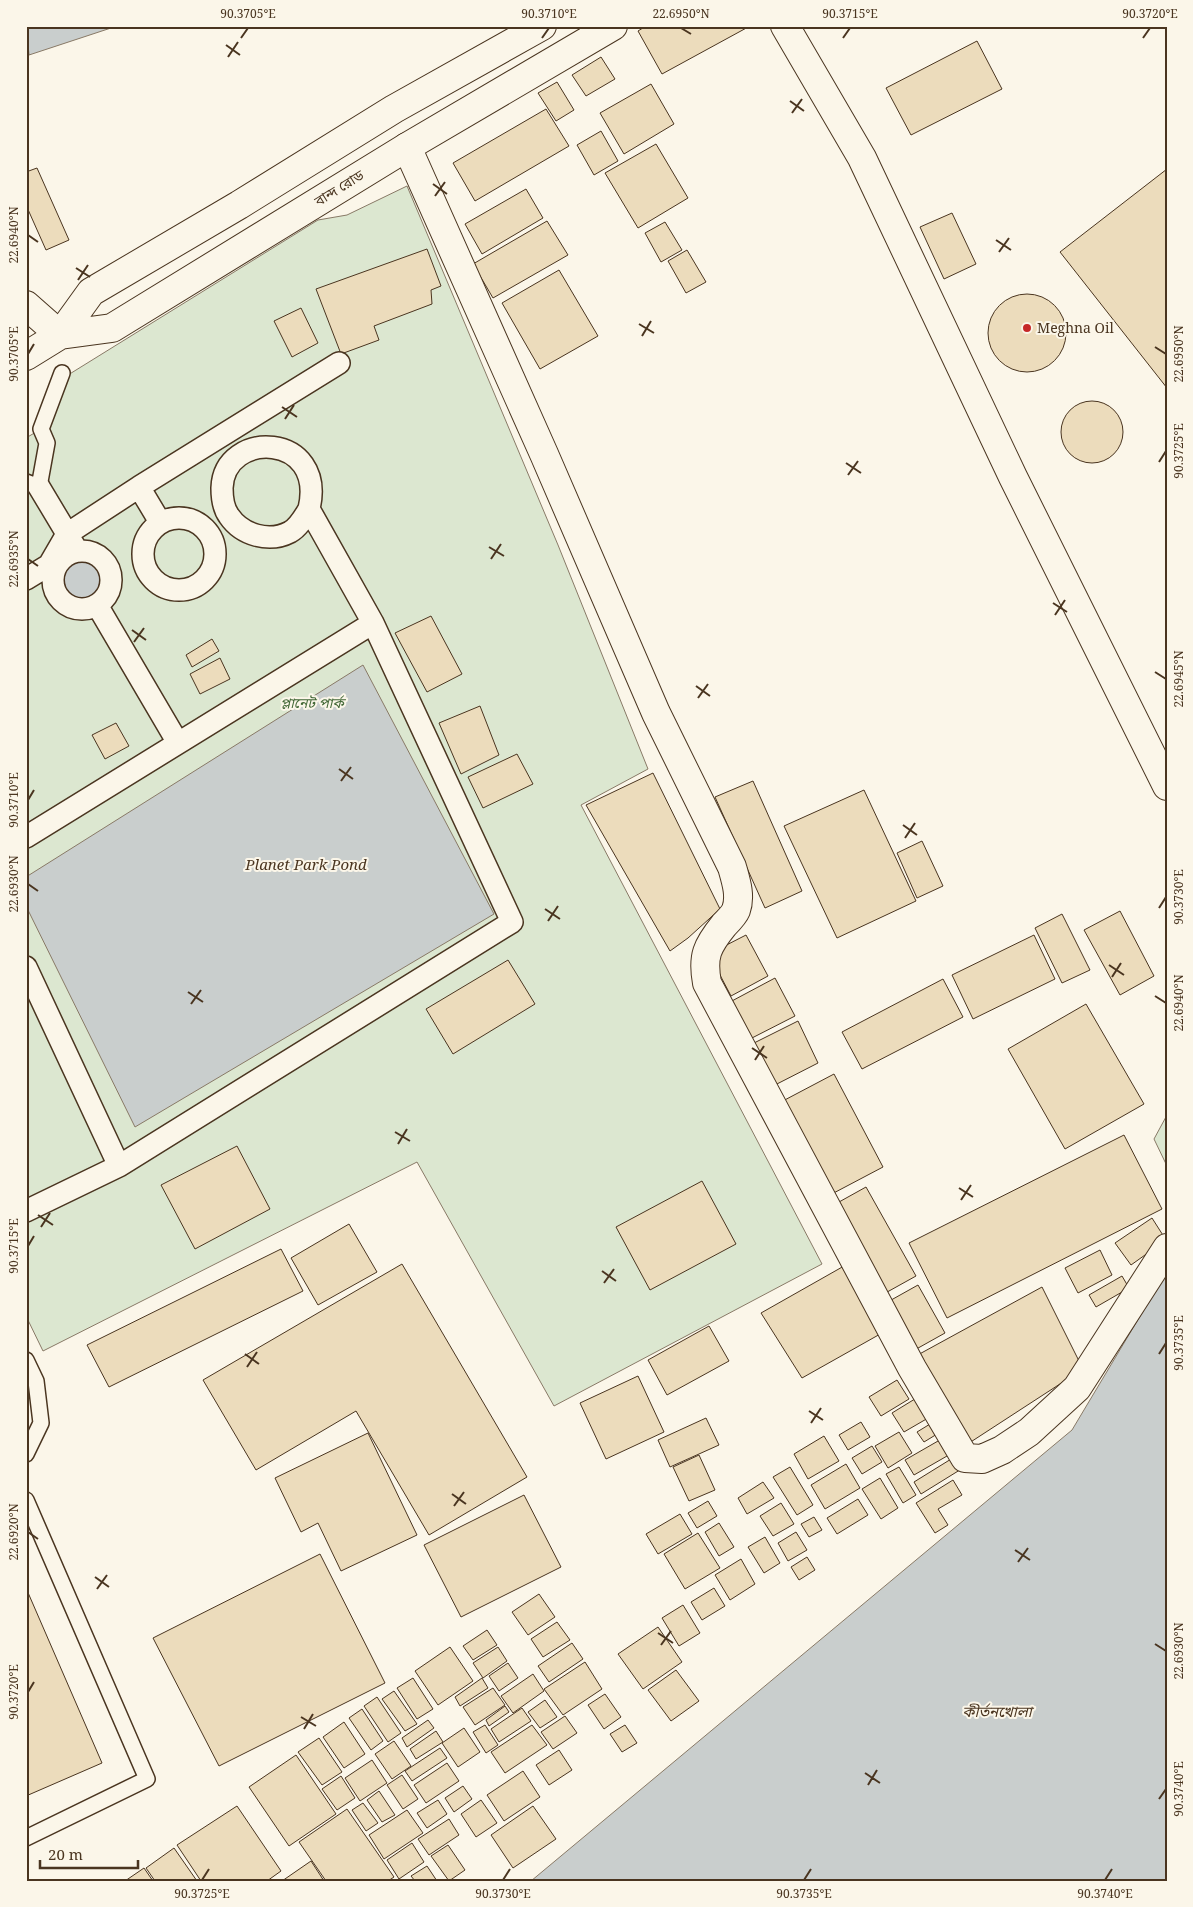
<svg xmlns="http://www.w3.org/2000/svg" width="1193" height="1907" viewBox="0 0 1193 1907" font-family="'Noto Serif','Noto Sans Bengali',serif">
	<rect width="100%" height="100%" fill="#fbf6e9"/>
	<path fill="#dce7d0" stroke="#887966" d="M407 186 558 545 648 769 581 805 822 1264 554 1406 417 1162 43 1351 26 1316V438L41 429 68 375 318 220 347 215Z
		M1167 1115V1166L1154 1139Z"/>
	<path fill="#c9cecd" stroke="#887966" d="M26 26H117L29 55Z
		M63 580a20 20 0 1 1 40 0a20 20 0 1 1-40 0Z
		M363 665 494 914 135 1127 26 906V877Z
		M1167 1271V1881H531L1072 1430Z"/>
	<path fill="#ecdcbc" stroke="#4a3520" d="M646 26H750L662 74 638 31Z
		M977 41 1002 89 911 135 886 88Z
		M601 57 615 79 586 96 572 75Z
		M557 82 574 110 556 121 538 93Z
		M651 84 674 124 624 154 600 113Z
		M546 109 569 146 475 201 453 163Z
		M601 131 618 161 594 175 577 145Z
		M656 144 688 198 638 228 605 173Z
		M37 168 69 240 46 250 26 205V172Z
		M1167 169V388L1060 252Z
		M526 189 543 218 482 254 465 224Z
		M952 213 976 264 944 279 920 227Z
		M547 221 568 255 493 298 473 264Z
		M665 222 682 250 661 262 645 233Z
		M427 249 441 286 431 290 432 304 374 326 379 340 341 354 316 289Z
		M687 250 706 282 686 293 668 261Z
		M559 270 598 336 540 369 502 303Z
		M988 333a39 39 0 1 1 78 0a39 39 0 1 1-78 0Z
		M301 308 318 343 292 357 274 321Z
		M1061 432a31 31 0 1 1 62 0a31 31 0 1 1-62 0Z
		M431 616 462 674 427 692 395 633Z
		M212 639 219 651 192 667 186 655Z
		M220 658 230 679 200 694 190 674Z
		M480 706 499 755 461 774 439 723Z
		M116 723 129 746 105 759 92 735Z
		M517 754 533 784 483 808 468 777Z
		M653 773 720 909 688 938 670 951 586 805Z
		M753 781 802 891 765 908 715 797Z
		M864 790 916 901 837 938 784 826Z
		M922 841 943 886 917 898 897 853Z
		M1120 911 1154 976 1120 995 1084 930Z
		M1062 914 1090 970 1062 983 1035 928Z
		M746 935 768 976 731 996 709 954Z
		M1034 935 1055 979 973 1019 952 975Z
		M508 960 535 1004 453 1054 426 1009Z
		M775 978 795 1016 750 1039 730 1002Z
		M943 979 963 1017 862 1069 842 1032Z
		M1086 1004 1144 1104 1065 1149 1008 1049Z
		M798 1021 818 1063 773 1086 752 1044Z
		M834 1074 883 1167 828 1196 779 1103Z
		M1124 1135 1162 1209 947 1318 909 1243Z
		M237 1146 270 1209 195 1249 161 1185Z
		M702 1181 736 1244 650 1290 616 1227Z
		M866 1187 916 1276 880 1296 830 1207Z
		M1152 1218 1166 1240 1131 1265 1115 1243Z
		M349 1224 377 1272 318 1305 291 1258Z
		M281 1249 303 1291 109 1387 87 1345Z
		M1100 1250 1112 1275 1078 1293 1065 1268Z
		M402 1264 527 1477 429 1535 356 1411 256 1470 203 1380Z
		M844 1266 882 1333 802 1378 761 1313Z
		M1122 1276 1129 1288 1096 1307 1089 1295Z
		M918 1285 945 1333 911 1352 884 1304Z
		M1042 1287 1083 1369 963 1447 914 1357Z
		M709 1326 729 1361 667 1395 648 1360Z
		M638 1376 664 1432 606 1459 580 1403Z
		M897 1380 909 1399 881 1416 869 1397Z
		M923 1394 935 1414 904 1432 892 1413Z
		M706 1418 719 1445 670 1467 658 1440Z
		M935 1421 942 1431 924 1442 917 1432Z
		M861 1422 870 1437 848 1450 839 1435Z
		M899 1432 912 1453 888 1468 875 1446Z
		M368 1433 417 1535 341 1571 318 1523 301 1532 275 1478Z
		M824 1436 839 1461 808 1479 794 1454Z
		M945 1437 954 1452 914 1475 905 1460Z
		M872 1446 882 1462 862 1474 852 1458Z
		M699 1455 715 1490 689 1501 673 1467Z
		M956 1456 963 1468 921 1494 914 1482Z
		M846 1464 860 1488 825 1509 811 1485Z
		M790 1467 813 1505 797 1515 773 1477Z
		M899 1467 916 1495 903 1503 886 1474Z
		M880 1478 898 1508 881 1519 862 1489Z
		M953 1480 962 1495 938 1509 948 1525 935 1533 916 1503Z
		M763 1482 774 1498 747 1514 738 1498Z
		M524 1495 561 1567 461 1617 424 1545Z
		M858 1499 868 1515 837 1534 827 1518Z
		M708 1501 717 1516 697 1528 688 1513Z
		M781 1503 794 1524 773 1536 760 1516Z
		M680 1514 692 1534 658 1554 646 1534Z
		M814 1517 822 1530 809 1537 801 1524Z
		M719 1523 734 1547 719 1556 705 1532Z
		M796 1532 807 1550 788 1561 778 1543Z
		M698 1533 720 1568 685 1589 664 1554Z
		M765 1537 780 1563 764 1573 748 1547Z
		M320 1554 385 1683 219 1766 153 1638Z
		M807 1557 815 1570 799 1580 791 1567Z
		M741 1559 755 1584 730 1600 715 1575Z
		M26 1588 102 1763 26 1796Z
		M714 1588 725 1606 702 1620 691 1602Z
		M539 1594 555 1617 528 1635 512 1612Z
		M683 1605 700 1633 679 1646 662 1618Z
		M557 1622 570 1640 543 1657 531 1639Z
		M658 1627 682 1662 643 1689 618 1654Z
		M487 1630 497 1645 473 1660 463 1646Z
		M572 1643 583 1659 549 1682 538 1666Z
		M450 1647 473 1681 438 1705 415 1671Z
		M498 1647 507 1661 483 1678 473 1663Z
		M585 1662 602 1689 563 1715 544 1689Z
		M508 1663 518 1678 499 1691 489 1676Z
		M676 1670 699 1701 671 1721 648 1690Z
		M533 1674 544 1691 513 1713 501 1696Z
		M413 1678 433 1709 417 1719 397 1688Z
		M482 1678 488 1688 460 1706 455 1697Z
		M493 1688 505 1705 475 1725 463 1707Z
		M394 1691 417 1724 405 1731 382 1699Z
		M605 1694 621 1717 604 1729 588 1705Z
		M377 1697 401 1733 388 1742 364 1706Z
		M545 1700 557 1717 540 1728 528 1712Z
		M505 1706 509 1712 489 1726 486 1720Z
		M522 1708 531 1721 499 1742 491 1729Z
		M362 1709 383 1741 371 1750 349 1718Z
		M565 1716 577 1733 553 1749 541 1732Z
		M428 1720 434 1728 407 1747 402 1738Z
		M344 1722 365 1754 344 1768 323 1737Z
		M485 1725 498 1745 486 1753 473 1732Z
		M532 1725 547 1745 505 1773 491 1752Z
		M625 1725 637 1743 622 1752 610 1734Z
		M464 1728 480 1752 458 1767 442 1743Z
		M436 1731 443 1742 416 1759 410 1749Z
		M319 1738 342 1772 322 1785 298 1752Z
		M394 1741 411 1766 392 1779 375 1754Z
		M440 1748 447 1758 412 1781 405 1771Z
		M559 1750 572 1770 549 1785 536 1765Z
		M296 1755 336 1814 289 1846 249 1787Z
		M372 1760 387 1783 360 1801 345 1778Z
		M447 1763 459 1781 426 1803 414 1785Z
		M523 1771 540 1797 504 1821 487 1795Z
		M402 1775 418 1799 403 1809 387 1785Z
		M341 1776 355 1798 337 1810 322 1789Z
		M463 1786 472 1799 454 1812 445 1798Z
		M379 1791 395 1815 382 1822 367 1800Z
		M438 1800 447 1814 427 1828 417 1813Z
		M481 1800 497 1823 476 1837 461 1814Z
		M363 1803 378 1823 366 1831 352 1810Z
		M237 1806 281 1871 267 1881H201L177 1845Z
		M533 1806 556 1839 513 1868 491 1835Z
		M347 1809 394 1877 388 1881H326L299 1842Z
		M407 1810 423 1833 384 1859 369 1835Z
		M449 1819 459 1835 429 1855 418 1839Z
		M412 1843 424 1862 399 1879 387 1860Z
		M448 1845 465 1870 449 1881 431 1856Z
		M174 1848 197 1881H155L146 1868Z
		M311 1861 324 1881H282Z
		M427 1866 437 1881H415L411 1876Z
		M144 1868 153 1881H125Z"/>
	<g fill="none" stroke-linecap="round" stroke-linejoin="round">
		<g stroke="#4a3520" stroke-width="18">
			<path id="service" d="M26 482 39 487 47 443 41 429 62 373
				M26 1360 36 1381 41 1423 26 1454
				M26 1500 147 1779 26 1838"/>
		</g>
		<g stroke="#4a3520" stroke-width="24">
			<path id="pedestrian" d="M39 487 75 547
				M139 487 160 522
				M309 509C304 517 299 527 290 532 269 543 242 535 229 516 223 508 222 498 222 488 224 429 327 432 309 509L373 623
				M143 554a36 36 0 1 1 72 0a36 36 0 1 1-72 0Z
				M53 580a29 29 0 1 1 58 0a29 29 0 1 1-58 0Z
				M26 579 49 565 67 534 139 487 339 363
				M97 605 178 743
				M26 837 373 623 512 922 119 1166 26 1211
				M26 967 119 1166"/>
		</g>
		<g stroke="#4a3520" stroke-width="30">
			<path id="minor" d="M785 26 862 158 1013 477 1167 786
				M407 147 544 454 656 713 732 867C736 881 741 896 736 910 734 915 728 921 724 925 707 946 702 956 707 983L912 1368 965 1458 982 1459 1002 1450 1029 1432 1077 1388 1167 1248"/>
		</g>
		<g stroke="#4a3520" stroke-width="30">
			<path id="secondary" d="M26 305 60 335"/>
		</g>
		<g stroke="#4a3520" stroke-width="30">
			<path id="trunk" d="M60 335 112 328 407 147 613 26
				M26 356 60 335 91 292 239 205 394 109 542 26"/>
		</g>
		<use href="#service" stroke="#fbf6e9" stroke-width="15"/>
		<use href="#pedestrian" stroke="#fbf6e9" stroke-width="21"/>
		<use href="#minor" stroke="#fbf6e9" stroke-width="28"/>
		<use href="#secondary" stroke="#fbf6e9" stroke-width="28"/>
		<use href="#trunk" stroke="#fbf6e9" stroke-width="28"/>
	</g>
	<path fill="none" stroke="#4a3520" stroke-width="2" d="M681 28 691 34M241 38 248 28M542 38 549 28M843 38 850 28M1143 38 1150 28M226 45 240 55M228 57 238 42M790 101 804 111M792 113 802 99M433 184 447 194M435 196 445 182M28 235 38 242M996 240 1011 250M999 252 1009 238M76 268 90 277M78 280 88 265M639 324 654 333M642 336 651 321M1155 347 1166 354M28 354 34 344M282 407 297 417M285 419 294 405M1159 462 1166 451M846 463 861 473M848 475 858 461M489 547 504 556M28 559 38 566M491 559 501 544M1053 603 1067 612M1055 615 1065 600M132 630 146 640M134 642 144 628M1155 672 1166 679M696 686 710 696M698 698 708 684M339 769 353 779M341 781 351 767M28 800 34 790M903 825 917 835M905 838 915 823M28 884 38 891M1159 908 1166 897M545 909 560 919M548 921 558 906M1109 965 1124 975M1112 977 1121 963M188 992 203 1002M1155 996 1166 1003M191 1004 201 990M752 1048 767 1058M755 1060 764 1046M395 1132 410 1141M398 1144 407 1129M959 1188 973 1197M961 1200 971 1185M38 1215 53 1225M41 1227 50 1213M28 1246 34 1236M602 1271 616 1281M604 1283 614 1269M245 1354 259 1364M1159 1354 1166 1343M247 1367 257 1352M809 1411 823 1420M811 1423 821 1408M452 1494 466 1504M454 1506 464 1492M28 1532 38 1539M1015 1550 1030 1560M1018 1562 1028 1548M95 1577 109 1587M97 1589 107 1575M658 1633 673 1643M1155 1644 1166 1651M661 1645 671 1631M28 1692 34 1682M301 1717 316 1726M304 1729 313 1714M865 1773 880 1783M868 1785 877 1770M1159 1799 1166 1789M202 1880 209 1869M503 1880 510 1869M804 1880 811 1869M1105 1880 1112 1869"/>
	<circle fill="#c62828" stroke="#fbf6e9" stroke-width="2" cx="1027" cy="328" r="5"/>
	<g text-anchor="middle" stroke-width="4" stroke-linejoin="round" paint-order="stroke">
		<g font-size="14" fill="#4a3520" stroke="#fbf6e9">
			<text transform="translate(339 188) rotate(-32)" y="5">বান্দ রোড</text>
		</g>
		<g font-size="14" fill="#4a3520" stroke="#fbf6e9" text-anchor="start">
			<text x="1037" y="333">Meghna Oil</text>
		</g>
		<g font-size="14" font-style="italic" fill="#436837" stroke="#fbf6e9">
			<text x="312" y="708">প্লানেট পার্ক</text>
		</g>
		<g font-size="15" font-style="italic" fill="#4a3520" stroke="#fbf6e9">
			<text x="306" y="870">Planet Park Pond</text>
			<text x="997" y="1717">কীর্তনখোলা</text>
		</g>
	</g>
	<rect width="1193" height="1907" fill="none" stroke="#fbf6e9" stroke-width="55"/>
	<path d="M40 1860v8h98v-8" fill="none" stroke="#4a3520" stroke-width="2.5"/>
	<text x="48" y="1860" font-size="15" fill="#4a3520" stroke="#fbf6e9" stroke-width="4" paint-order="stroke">20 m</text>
	<rect x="28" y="28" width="1138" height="1852" fill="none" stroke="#4a3520" stroke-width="2"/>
	<g font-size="12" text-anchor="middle" fill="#4a3520">
		<text x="248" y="18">90.3705°E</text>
		<text x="549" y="18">90.3710°E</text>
		<text x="681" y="18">22.6950°N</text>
		<text x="850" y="18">90.3715°E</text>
		<text x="1150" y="18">90.3720°E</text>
		<text transform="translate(14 235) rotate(-90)" y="4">22.6940°N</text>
		<text transform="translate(1179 354) rotate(-90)" y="4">22.6950°N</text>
		<text transform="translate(14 354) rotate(-90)" y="4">90.3705°E</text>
		<text transform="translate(1179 451) rotate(-90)" y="4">90.3725°E</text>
		<text transform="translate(14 559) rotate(-90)" y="4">22.6935°N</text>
		<text transform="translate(1179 679) rotate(-90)" y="4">22.6945°N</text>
		<text transform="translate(14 800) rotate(-90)" y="4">90.3710°E</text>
		<text transform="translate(14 884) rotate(-90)" y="4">22.6930°N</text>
		<text transform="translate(1179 897) rotate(-90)" y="4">90.3730°E</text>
		<text transform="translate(1179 1003) rotate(-90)" y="4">22.6940°N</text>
		<text transform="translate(14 1246) rotate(-90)" y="4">90.3715°E</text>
		<text transform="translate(1179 1343) rotate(-90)" y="4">90.3735°E</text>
		<text transform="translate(14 1532) rotate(-90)" y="4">22.6920°N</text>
		<text transform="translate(1179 1651) rotate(-90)" y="4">22.6930°N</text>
		<text transform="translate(14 1692) rotate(-90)" y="4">90.3720°E</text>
		<text transform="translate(1179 1789) rotate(-90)" y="4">90.3740°E</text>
		<text x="202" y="1898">90.3725°E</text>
		<text x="503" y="1898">90.3730°E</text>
		<text x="804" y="1898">90.3735°E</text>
		<text x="1105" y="1898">90.3740°E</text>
	</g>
</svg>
